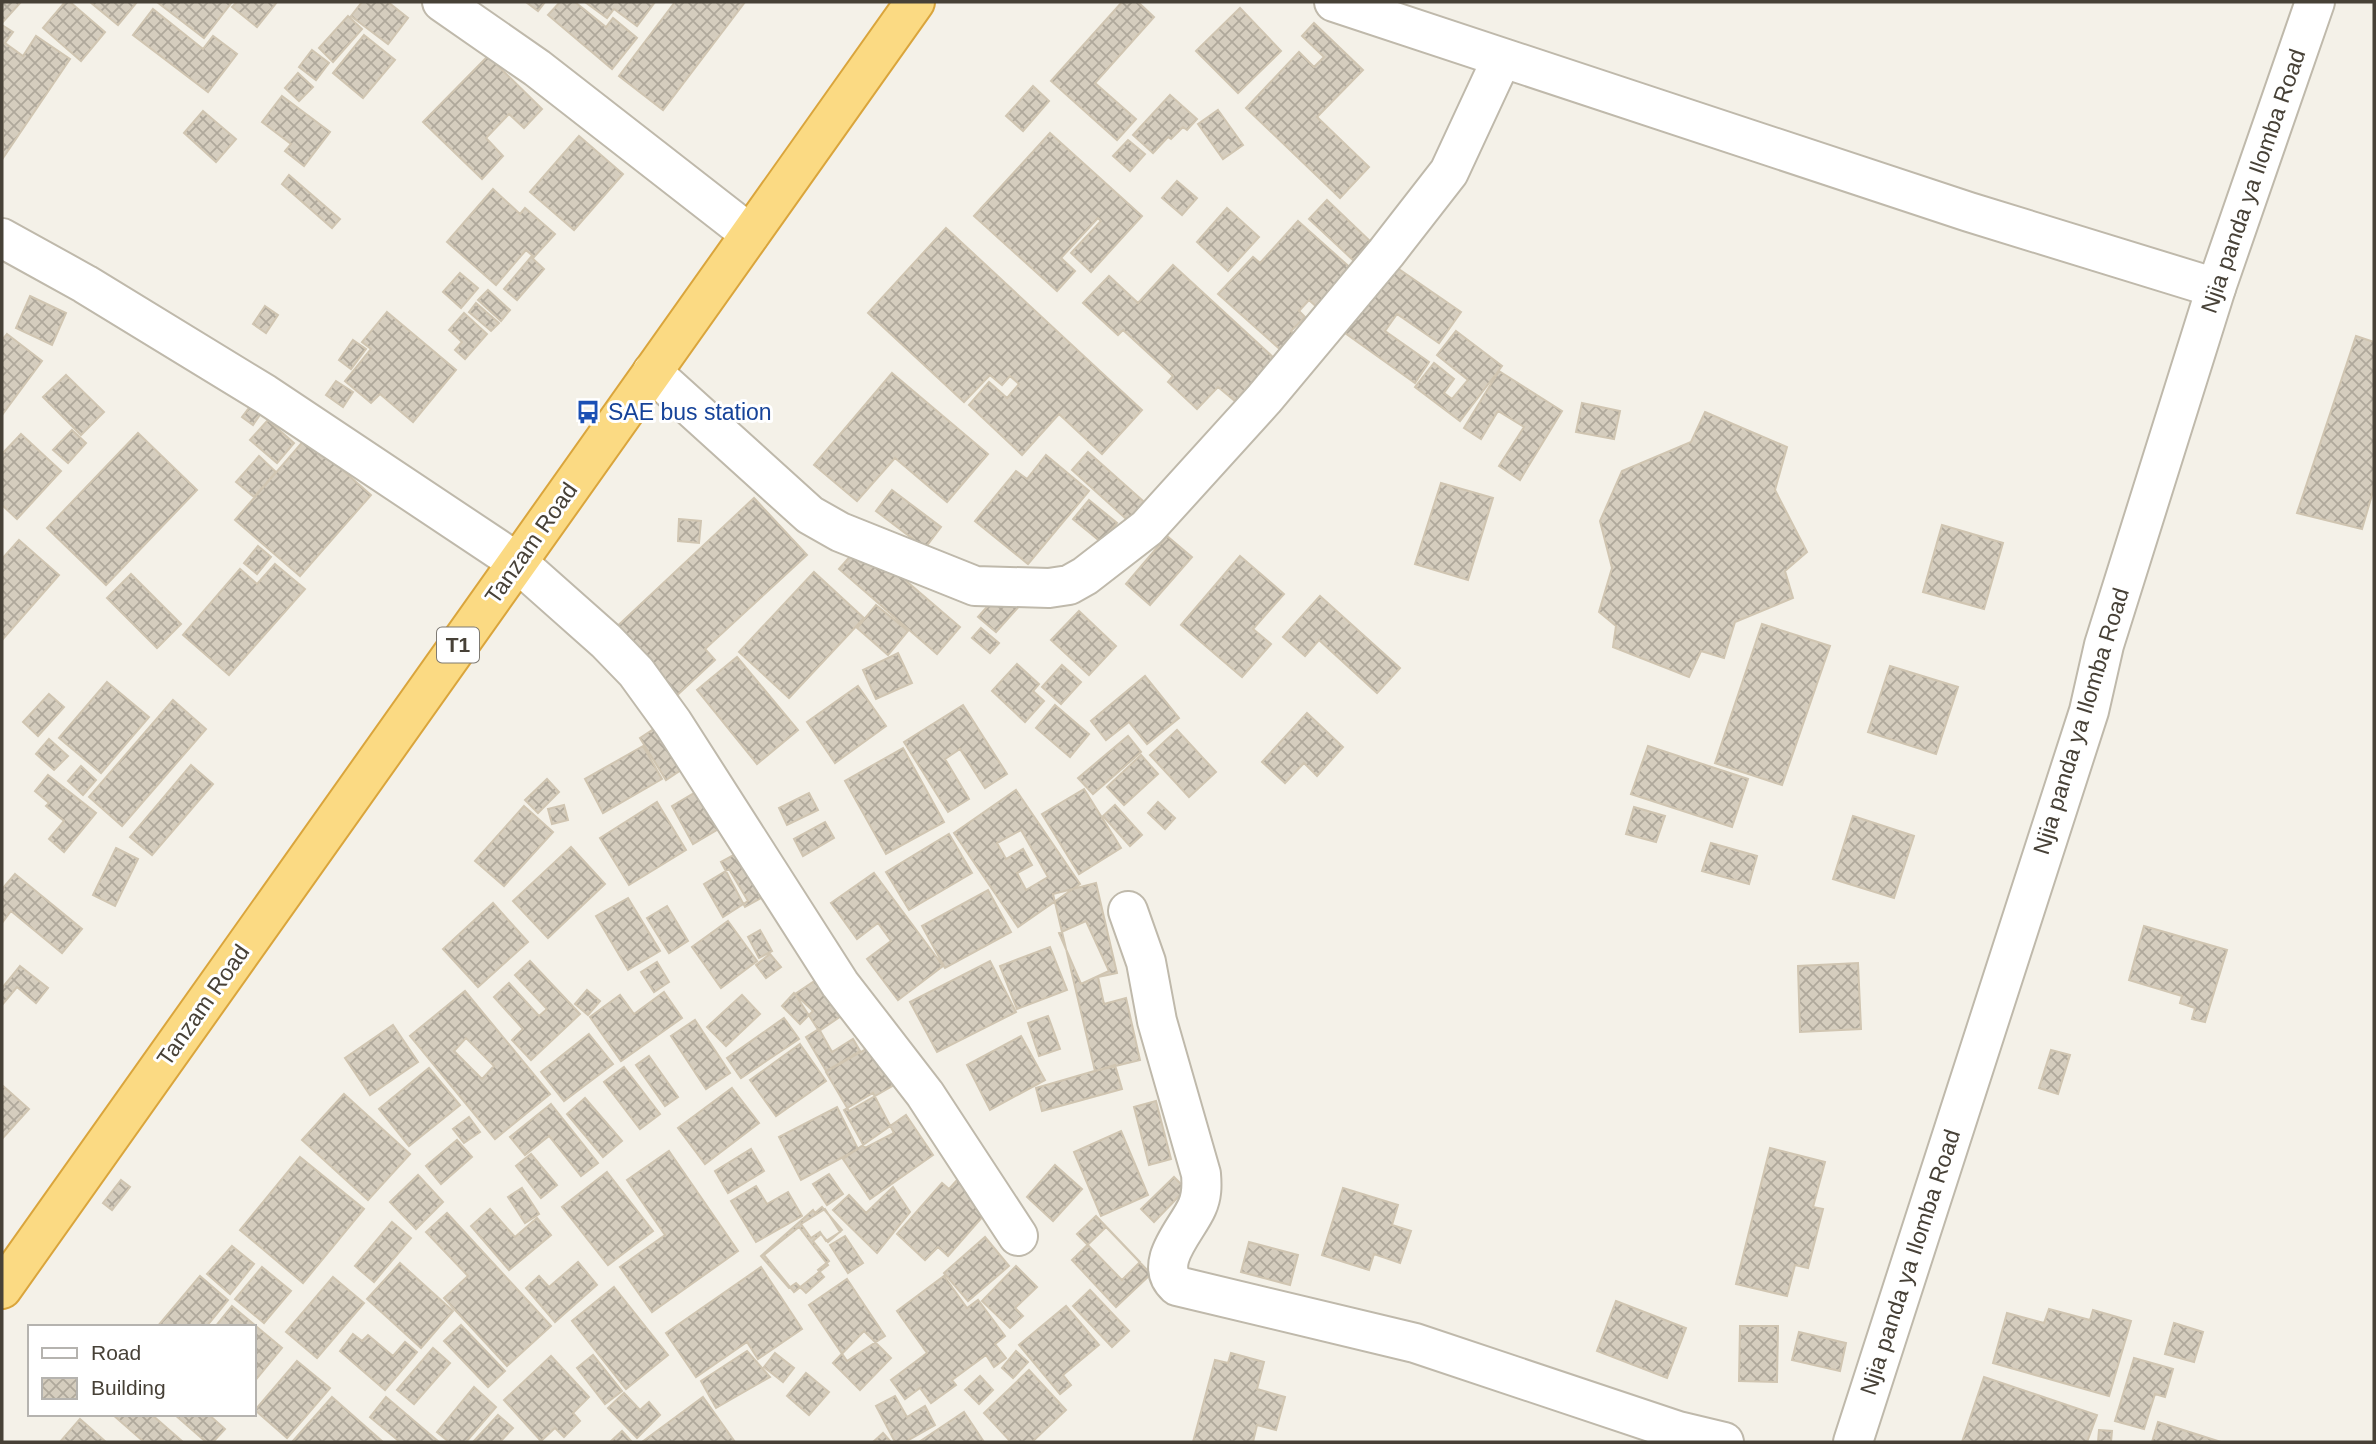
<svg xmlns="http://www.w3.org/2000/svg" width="2376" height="1444" viewBox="0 0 2376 1444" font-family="Arial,sans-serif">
	<defs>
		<pattern id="building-cross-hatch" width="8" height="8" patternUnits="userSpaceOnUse" patternTransform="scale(1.75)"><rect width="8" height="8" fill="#d5cdbe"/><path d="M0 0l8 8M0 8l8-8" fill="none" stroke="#afa89b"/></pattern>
	</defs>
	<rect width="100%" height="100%" fill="#f4f1e8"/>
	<path fill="url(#building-cross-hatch)" stroke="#d0c5b1" stroke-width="2" fill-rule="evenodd" d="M2 2H21L2 23Z
		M65 2H70L105 32 81 61 43 28Z
		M90 2H137L118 25Z
		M157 2H232L204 38Z
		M237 2H277L257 27 232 7Z
		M362 2H388L408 18 388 44 351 16Z
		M526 2H545L538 11Z
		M560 2H575L606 27 613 18 637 38 612 69 548 15Z
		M585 2H655L637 26 614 9 607 18Z
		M675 2H745L663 110 619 76Z
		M1122 2H1138L1154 17 1095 83 1136 119 1117 140 1051 81Z
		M1240 8 1281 51 1238 93 1196 51Z
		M153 9 203 49 213 36 237 54 208 92 133 35Z
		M348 16 362 29 333 62 319 48Z
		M1314 23 1363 70 1317 117 1369 167 1340 198 1246 108 1299 52 1314 67 1324 57 1302 36Z
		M2 25 13 32 5 43 23 56 36 36 70 59 3 158Z
		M364 35 395 60 363 98 333 73Z
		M312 50 329 63 316 80 299 67Z
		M488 56 542 109 524 128 509 114 486 138 503 156 482 179 423 122Z
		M298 73 313 87 299 101 285 88Z
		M1033 86 1049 101 1023 131 1006 116Z
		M1170 95 1197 119 1187 130 1183 127 1171 139 1168 137 1153 153 1133 135Z
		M282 96 330 132 304 166 285 151 291 144 262 122Z
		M1218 110 1243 145 1223 159 1198 124Z
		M203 111 236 139 216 162 184 133Z
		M1050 133 1142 216 1091 272 1071 253 1101 221 1098 218 1061 258 1075 271 1057 291 974 216Z
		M579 136 623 174 574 230 530 192Z
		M1128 140 1145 154 1130 171 1113 156Z
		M289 175 340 219 332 228 282 184Z
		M1177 181 1197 198 1182 215 1162 198Z
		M493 189 520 214 525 208 555 234 534 257 526 250 496 285 447 242Z
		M1327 200 1372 243 1354 261 1309 219Z
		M1227 208 1259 237 1228 271 1197 242Z
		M1298 221 1354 271 1319 309 1309 300 1299 311 1305 317 1291 331 1306 345 1292 360 1218 294 1253 257 1260 263Z
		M946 228 1142 410 1102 454 1059 414 1022 455 969 405 989 382 1007 398 1019 384 1010 376 1002 385 990 375 964 402 868 313Z
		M531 257 544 269 517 300 504 289Z
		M1173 265 1274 358 1235 401 1218 387 1197 409 1168 382 1173 376 1123 330 1118 335 1083 303 1109 276 1138 303Z
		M1393 265 1461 312 1439 343 1397 314 1385 331 1429 362 1415 383 1345 333Z
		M460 273 478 288 461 308 443 292Z
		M488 290 510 310 501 321 478 300Z
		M30 296 66 313 52 345 16 328Z
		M476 303 499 323 491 331 469 312Z
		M265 306 278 315 266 333 253 324Z
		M387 312 456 370 413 422 380 394 371 403 345 381 371 349 362 342Z
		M464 313 487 334 465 359 455 350 462 342 449 330Z
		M1456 331 1502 366 1460 421 1415 387 1434 363 1454 379 1444 393 1452 399 1468 380 1437 355Z
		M7 334 42 361 2 415V340Z
		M2356 336 2374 342V488L2362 529 2297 513Z
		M353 340 366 349 351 369 339 360Z
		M1499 371 1562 411 1520 480 1499 466 1524 427 1498 411 1481 439 1464 428Z
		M892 373 988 454 947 502 895 458 857 501 814 465Z
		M66 375 104 412 81 435 43 397Z
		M336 381 353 392 343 407 326 395Z
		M1582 403 1620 411 1614 439 1576 432Z
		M252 404 262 412 253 425 242 417Z
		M1705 412 1787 447 1775 490 1807 552 1785 571 1793 598 1735 622 1724 658 1701 651 1689 677 1613 647 1616 626 1599 612 1612 568 1600 521 1622 471 1691 442Z
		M268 420 294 443 277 463 250 440Z
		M72 430 86 443 68 463 53 450Z
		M138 433 197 490 106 585 47 528Z
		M21 434 61 471 17 519 2 505V454Z
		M306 438 371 495 300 576 235 520Z
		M1088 452 1151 508 1134 526 1072 470Z
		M1046 455 1089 491 1028 564 975 521 1016 471 1027 479Z
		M259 456 276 472 254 497 236 482Z
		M1441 483 1493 498 1468 580 1415 564Z
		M892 490 941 527 925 548 876 511Z
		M754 498 807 555 705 649 715 660 673 699 611 632Z
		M1089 500 1117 523 1101 542 1073 519Z
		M679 519 701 521 699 543 678 541Z
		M1942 525 2003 543 1984 609 1923 592Z
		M1167 536 1192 557 1150 605 1126 584Z
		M19 540 59 575 2 640V559Z
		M862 543 960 627 937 654 839 569Z
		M258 546 271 557 257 574 244 563Z
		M1240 556 1284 594 1253 629 1271 644 1242 677 1181 625Z
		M275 564 305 589 229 675 183 635 240 569 257 584Z
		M814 572 864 618 789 698 739 652Z
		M131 574 181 624 157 648 107 598Z
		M1004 588 1022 603 996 632 978 617Z
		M1320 596 1400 668 1377 693 1319 640 1305 656 1283 637Z
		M876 605 908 631 888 655 857 628Z
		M1079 611 1116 646 1089 675 1051 640Z
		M1762 624 1830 646 1782 785 1715 763Z
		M981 628 999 643 990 653 972 638Z
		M898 653 912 683 876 699 863 670Z
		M737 657 798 730 757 764 697 690Z
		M1017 664 1039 684 1033 691 1044 701 1025 722 992 691Z
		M1062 665 1081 682 1061 704 1042 687Z
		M1890 666 1958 687 1936 754 1868 732Z
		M1145 676 1179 718 1147 744 1129 722 1106 740 1091 721Z
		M107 682 149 717 101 773 59 738Z
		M858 686 886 726 835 763 807 722Z
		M49 694 64 707 38 736 23 722Z
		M173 700 206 729 122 826 89 797Z
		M963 705 1007 774 985 788 960 749 945 759 969 799 948 812 904 742Z
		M1055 705 1089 734 1070 757 1036 728Z
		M1307 713 1343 747 1317 776 1304 763 1285 783 1262 762Z
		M666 721 693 762 666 780 640 738Z
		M1177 730 1216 772 1189 797 1150 755Z
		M1128 736 1141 752 1093 794 1078 778Z
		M49 739 68 756 54 770 36 754Z
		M643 746 662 779 603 813 585 779Z
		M1648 746 1748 779 1732 827 1631 794Z
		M903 748 944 822 886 854 845 781Z
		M1141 755 1158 774 1124 805 1107 787Z
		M191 765 213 784 152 855 130 837Z
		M81 766 96 780 83 795 68 781Z
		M48 775 96 813 64 852 49 839 64 821 46 806 49 803 35 791Z
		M547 779 559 792 538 813 525 800Z
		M701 789 722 827 693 844 672 806Z
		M1084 789 1121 848 1079 874 1042 814Z
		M1016 790 1080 884 1018 927 954 833ZM1021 830 1048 877 1026 890 1017 873 1032 865 1023 849 1006 859 997 843Z
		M809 793 818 810 787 825 779 808Z
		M657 802 686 850 629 885 600 838Z
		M1158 802 1175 818 1165 829 1148 813Z
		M564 805 568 820 552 824 548 809Z
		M1115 805 1142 835 1130 846 1103 816Z
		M524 806 553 832 504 886 475 861Z
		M1634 807 1665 816 1656 842 1626 834Z
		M1853 816 1914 836 1894 898 1833 879Z
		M825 822 834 838 803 856 794 839Z
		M949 834 972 873 909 910 886 872Z
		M1711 843 1757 856 1749 884 1702 871Z
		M571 847 605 884 548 938 513 901Z
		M748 847 772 892 745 907 721 862Z
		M116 848 138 859 115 906 93 895Z
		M729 869 748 901 723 917 704 884Z
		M874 873 943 966 898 1000 867 959 891 941 878 923 857 939 831 903Z
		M15 874 82 929 62 953 11 911 2 923V889Z
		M1096 883 1117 973 1098 977 1104 1004 1126 998 1140 1060 1095 1071 1053 894Z
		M988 890 1011 932 945 968 922 926Z
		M628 898 660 951 628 970 596 916Z
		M493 903 528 942 478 987 443 949Z
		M667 906 688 941 669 953 647 918Z
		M728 921 757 961 721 988 692 947Z
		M1086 921 1109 971 1081 984 1059 933Z
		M2144 926 2227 950 2205 1022 2192 1019 2195 1008 2180 1003 2182 996 2129 980Z
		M760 930 772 951 759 958 748 937Z
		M1050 947 1067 990 1017 1009 1000 966Z
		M770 954 781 967 766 978 756 965Z
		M530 961 580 1014 531 1060 512 1040 523 1029 494 997 509 983 539 1016 547 1009 515 975Z
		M990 961 1016 1012 937 1052 910 1002Z
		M657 962 669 982 654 992 641 972Z
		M1858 963 1861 1029 1800 1032 1798 966Z
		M20 966 48 988 36 1003 17 987 2 1005V988Z
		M822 976 847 1012 819 1031 795 994Z
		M587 990 600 1001 588 1015 575 1004Z
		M465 991 550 1094 495 1139 410 1036ZM466 1038 494 1066 482 1079 454 1051Z
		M664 992 682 1018 621 1061 590 1017 620 995 634 1014Z
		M794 993 813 1011 800 1024 782 1006Z
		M742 995 760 1014 726 1046 707 1027Z
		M1048 1016 1060 1049 1039 1056 1028 1023Z
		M784 1018 799 1039 741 1078 727 1058Z
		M695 1020 730 1073 706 1089 671 1036Z
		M393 1025 418 1062 370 1095 345 1058Z
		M819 1029 832 1052 853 1039 860 1051 826 1071 806 1037Z
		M589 1034 613 1064 564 1101 541 1072Z
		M1021 1036 1045 1080 990 1110 967 1065Z
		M800 1044 826 1081 776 1116 750 1080Z
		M873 1045 896 1084 849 1111 826 1072Z
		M2051 1050 2070 1055 2058 1094 2039 1088Z
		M649 1056 678 1097 665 1106 636 1065Z
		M1115 1065 1122 1089 1042 1111 1036 1088Z
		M624 1067 660 1114 640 1129 604 1082Z
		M429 1068 460 1105 409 1146 379 1109Z
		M2 1085 29 1109 2 1139Z
		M732 1088 759 1123 705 1164 678 1128Z
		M873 1093 894 1133 865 1148 844 1110Z
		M344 1094 410 1154 368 1200 302 1140Z
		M585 1098 622 1141 603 1157 567 1114Z
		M1156 1101 1171 1159 1149 1165 1134 1107Z
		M551 1104 598 1163 581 1176 549 1136 525 1155 510 1137Z
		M837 1107 858 1149 801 1180 779 1137Z
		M906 1115 933 1155 870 1199 843 1159Z
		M469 1117 480 1132 464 1143 453 1129Z
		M1121 1131 1148 1195 1101 1216 1074 1152Z
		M457 1140 472 1157 441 1184 426 1166Z
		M1770 1148 1825 1162 1813 1207 1823 1209 1808 1268 1795 1265 1787 1296 1736 1284Z
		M751 1149 764 1171 728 1193 715 1171Z
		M669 1151 738 1251 652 1312 620 1267 665 1235 627 1180Z
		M531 1154 557 1185 541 1198 516 1166Z
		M300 1157 364 1209 303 1283 240 1230Z
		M1055 1165 1082 1189 1053 1221 1027 1197Z
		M607 1172 653 1231 608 1265 562 1207Z
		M829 1174 843 1194 827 1205 813 1184Z
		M418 1175 443 1202 416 1229 390 1202Z
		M1174 1177 1186 1189 1154 1222 1141 1209Z
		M958 1179 982 1201 985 1214 948 1256 938 1247 925 1260 897 1234 942 1183 949 1189Z
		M121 1180 130 1187 112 1210 103 1203Z
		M756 1186 767 1204 788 1192 802 1216 756 1242 731 1201Z
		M893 1187 910 1212 877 1253 833 1210 849 1195 866 1213Z
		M522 1188 539 1214 525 1223 508 1197Z
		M1343 1188 1398 1205 1392 1225 1411 1231 1400 1263 1374 1254 1369 1270 1322 1255Z
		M822 1207 842 1230 828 1242 821 1234 813 1241 829 1261 818 1270 824 1277 806 1293 796 1283 789 1288 761 1256 813 1210 815 1213Z
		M490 1209 515 1237 537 1218 551 1235 509 1270 471 1226Z
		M825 1209 840 1232 826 1241 820 1232 811 1238 801 1224Z
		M447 1213 551 1326 507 1366 444 1298 468 1276 426 1232Z
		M1096 1216 1140 1262 1122 1280 1077 1234Z
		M392 1222 411 1238 374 1282 355 1266Z
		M799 1227 828 1265 794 1292 764 1255Z
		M1106 1227 1151 1274 1116 1307 1072 1260Z
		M845 1236 863 1263 848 1273 830 1245Z
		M985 1237 1009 1266 968 1301 944 1273Z
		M1249 1242 1298 1255 1290 1285 1241 1272Z
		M232 1246 254 1264 230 1294 207 1274Z
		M578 1262 597 1285 555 1322 526 1288 539 1276 549 1287Z
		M400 1263 453 1311 421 1348 367 1299Z
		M1016 1266 1037 1287 1015 1308 1023 1316 1010 1328 982 1301Z
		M262 1267 291 1291 264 1323 235 1299Z
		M761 1267 802 1329 758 1359 747 1342 696 1377 666 1333Z
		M200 1276 228 1300 206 1327H157Z
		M944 1276 967 1308 978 1300 1005 1336 995 1344 1006 1358 994 1367 986 1355 952 1380 956 1385 931 1403 920 1388 905 1399 891 1380 927 1353 897 1311Z
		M333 1277 364 1303 317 1358 286 1332Z
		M847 1279 885 1336 847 1361 809 1305Z
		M614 1287 668 1355 626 1389 572 1321Z
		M1090 1290 1129 1331 1112 1347 1073 1306Z
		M1616 1301 1686 1328 1667 1378 1597 1351Z
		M232 1306 282 1348 254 1382V1327H215Z
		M1066 1306 1099 1345 1063 1375 1071 1385 1060 1394 1019 1345Z
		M2049 1309 2090 1320 2093 1310 2131 1321 2109 1396 1993 1363 2007 1313 2044 1323Z
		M2174 1323 2203 1332 2194 1362 2165 1354Z
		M461 1325 505 1371 488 1387 444 1341Z
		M1740 1326H1778L1777 1382 1739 1381Z
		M864 1331 891 1358 860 1390 833 1363Z
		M1799 1332 1846 1343 1840 1371 1792 1360Z
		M353 1334 362 1341 368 1335 393 1356 405 1342 417 1352 385 1390 340 1351Z
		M433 1348 450 1363 414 1404 397 1390Z
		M747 1351 770 1377 716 1408 701 1381Z
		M1016 1351 1028 1362 1013 1378 1002 1368Z
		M775 1353 794 1368 783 1382 764 1367Z
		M1231 1353 1264 1362 1257 1389 1285 1397 1276 1430 1257 1425 1253 1442H1193L1215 1360 1228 1363Z
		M593 1355 622 1391 605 1404 577 1368Z
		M551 1356 589 1397 573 1413 580 1421 564 1437 555 1428 541 1441 504 1400Z
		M2134 1358 2173 1369 2165 1397 2155 1394 2144 1429 2115 1421Z
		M297 1361 330 1388 287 1438 255 1410Z
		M1029 1370 1066 1410 1032 1442H1011L984 1413Z
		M806 1373 829 1392 809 1415 787 1396Z
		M980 1376 993 1390 979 1404 965 1390Z
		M1984 1377 2097 1415 2087 1442H1962Z
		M474 1387 496 1407 466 1442H449L437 1432Z
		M624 1393 640 1410 649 1402 660 1415 637 1438 608 1408Z
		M895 1396 907 1417 925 1406 935 1425 905 1442H895L876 1406Z
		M332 1397 383 1442H292Z
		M386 1397 439 1442H400L370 1417Z
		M703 1397 735 1442H642Z
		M964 1412 984 1442H919Z
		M112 1414H151L183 1442H144Z
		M174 1414H208L225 1429 213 1442H206Z
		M498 1415 513 1428 500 1442H473Z
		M80 1419 106 1442H60Z
		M2158 1422 2221 1442H2152Z
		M2099 1430 2112 1431 2111 1442H2098Z
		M622 1431 632 1442H610Z
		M883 1433 891 1442H873Z"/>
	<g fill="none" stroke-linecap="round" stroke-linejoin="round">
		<g stroke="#bfb9ab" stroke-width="42">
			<path id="minor" d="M442 2 537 68 750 234
				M1334 2 1969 212 2216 288
				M2 238 85 284 265 394 517 562 606 641 636 672 673 723 840 984 925 1094 1018 1236
				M652 372 810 515 840 532 975 586 1049 588 1069 585 1085 576 1147 528 1264 399 1386 253 1449 172 1502 58
				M1128 911 1146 962 1157 1021 1201 1174C1202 1186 1202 1196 1197 1207 1187 1230 1152 1263 1177 1286L1415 1343 1678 1431 1724 1442"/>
		</g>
		<g stroke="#bfb9ab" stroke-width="42">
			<path id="tertiary" d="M1853 1442 2089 711 2104 645 2216 288 2315 2"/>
		</g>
		<g stroke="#daa53c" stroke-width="42">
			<path id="trunk" d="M2 1289 915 2"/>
		</g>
		<use href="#minor" stroke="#fff" stroke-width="38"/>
		<use href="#tertiary" stroke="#fff" stroke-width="38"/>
		<use href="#trunk" stroke="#fbda83" stroke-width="38"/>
	</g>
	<defs>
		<g id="bus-bare" transform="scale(1.89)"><path d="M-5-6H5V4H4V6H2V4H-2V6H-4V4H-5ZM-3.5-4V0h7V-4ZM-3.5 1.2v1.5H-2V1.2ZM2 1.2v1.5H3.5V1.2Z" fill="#1a4fb4" stroke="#fff" stroke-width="2.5" paint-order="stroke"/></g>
	</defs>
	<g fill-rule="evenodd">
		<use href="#bus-bare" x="588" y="412"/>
	</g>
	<g text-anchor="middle" stroke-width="6" stroke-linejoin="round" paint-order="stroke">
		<rect fill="#fff" stroke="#7e7a73" stroke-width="2" x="437" y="627.5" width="42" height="35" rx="5"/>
		<g font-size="21" font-weight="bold" fill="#474137">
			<text x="458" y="652">T1</text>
		</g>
		<g font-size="23" fill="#474137" stroke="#fff">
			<text transform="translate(2253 181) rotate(-71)" y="8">Njia panda ya Ilomba Road</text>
			<text transform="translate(531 543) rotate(-55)" y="8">Tanzam Road</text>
			<text transform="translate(2081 721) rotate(-73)" y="8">Njia panda ya Ilomba Road</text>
			<text transform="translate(203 1005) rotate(-55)" y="8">Tanzam Road</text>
			<text transform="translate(1910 1262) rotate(-72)" y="8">Njia panda ya Ilomba Road</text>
		</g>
		<g font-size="23" fill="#164399" stroke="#fff" text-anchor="start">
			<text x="608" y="420">SAE bus station</text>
		</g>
	</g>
	<rect width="2376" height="1444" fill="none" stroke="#474137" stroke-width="7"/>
	<rect x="28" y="1325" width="228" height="91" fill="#ffffff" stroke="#b5b3af" stroke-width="2"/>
	<rect x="42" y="1348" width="35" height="10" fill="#ffffff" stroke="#b5b3af" stroke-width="2"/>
	<text x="91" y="1360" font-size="21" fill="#474137">Road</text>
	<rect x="42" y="1378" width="35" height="21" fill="url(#building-cross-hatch)" stroke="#b5b3af" stroke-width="2"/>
	<text x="91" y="1395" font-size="21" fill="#474137">Building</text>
</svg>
